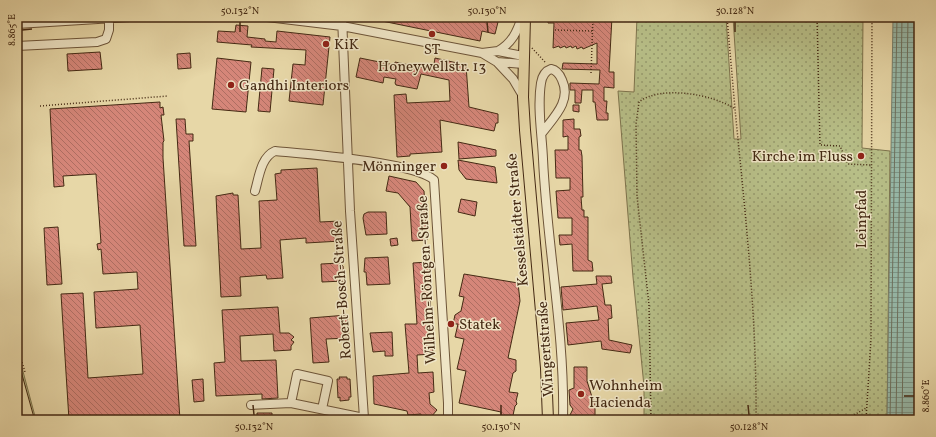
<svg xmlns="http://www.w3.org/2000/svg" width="936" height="437" viewBox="0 0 936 437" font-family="Vollkorn,serif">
	<defs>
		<pattern id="grass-dots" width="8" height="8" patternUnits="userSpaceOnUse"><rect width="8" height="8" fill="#b7be87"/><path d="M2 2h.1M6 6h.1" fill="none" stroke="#969a6d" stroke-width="1.8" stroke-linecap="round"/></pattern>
		<pattern id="water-rules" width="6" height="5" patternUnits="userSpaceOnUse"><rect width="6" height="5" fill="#97b9a9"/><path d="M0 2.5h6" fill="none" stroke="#7d9688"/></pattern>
		<pattern id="building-back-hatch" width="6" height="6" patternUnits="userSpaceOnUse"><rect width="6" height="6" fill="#d58679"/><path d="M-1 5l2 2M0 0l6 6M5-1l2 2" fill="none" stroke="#ae6e62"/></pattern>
	</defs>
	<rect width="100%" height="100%" fill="#e7d7a7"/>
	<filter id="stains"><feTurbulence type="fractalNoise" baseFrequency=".005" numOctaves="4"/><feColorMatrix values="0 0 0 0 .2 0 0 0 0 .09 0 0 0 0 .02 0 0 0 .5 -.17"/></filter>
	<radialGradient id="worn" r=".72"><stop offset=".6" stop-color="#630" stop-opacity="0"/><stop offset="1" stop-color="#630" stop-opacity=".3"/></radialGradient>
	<path fill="url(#grass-dots)" stroke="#7e744d" d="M637 17H726L734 139H741L733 17H863L862 148 890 151 887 420H644V386L633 277 618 91 634 92Z
		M17 349 36 420H33L17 359Z"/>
	<path fill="url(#water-rules)" stroke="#767f6d" d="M893 17H919V420H887Z"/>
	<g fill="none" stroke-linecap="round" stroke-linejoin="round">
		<path stroke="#6e715e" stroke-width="1" d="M890 420 897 17
			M896 420 902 17
			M902 420 908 17"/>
	</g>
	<path fill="url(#building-back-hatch)" stroke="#442913" d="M378 17H495L499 18 495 34 482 31 480 41 377 20Z
		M548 17H612L609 72H614V88L604 87V101H607L606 113H608V120H597L595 102H593V90H582L581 103H575V90H570V83L599 84 600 70 562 69 563 63 597 64V43L583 49 582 47 577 49 576 46 572 48 571 46 566 48 565 46 560 48 559 46 553 48 554 23H548Z
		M236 25 248 26 247 37 265 39V41L276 42 277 31 330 37 323 105 289 101 293 64 305 65 306 50 251 47 252 45 217 42 218 31 235 32Z
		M100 52 102 69 68 71 67 54Z
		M190 53 191 68 178 69 177 54Z
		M217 58 251 62 246 112 212 109Z
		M360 58 394 65 395 62 433 70 435 58 466 65 469 107 498 114V123H496L494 131 440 120 442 152 410 154V156L397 157 394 95 406 94 407 103 450 101 449 80 421 74 417 89 396 85 395 83 396 79 384 77 383 83 356 77Z
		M262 68 274 69 270 112 258 111Z
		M160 102V108L163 107 164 115H161L164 141 163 142V158L180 420H69L61 294 83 293 88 378 143 374 140 325 96 328 94 292 138 289 137 272 103 274 101 249 98 250 97 244 101 243 96 174 63 176 64 186 54 187 50 109Z
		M573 105H579V112L573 111Z
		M176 119H185L186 134H193V141H189L196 246H184Z
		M574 119V129H580L581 136 579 137V150H581L582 156 583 197H581L582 210H584V217H588V260L592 262 593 271H573L572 244 560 245 559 235H572V218H558L556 191 570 190V178H556L555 150H568V136L563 137V120Z
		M458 142 496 150V156L459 159Z
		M458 160 495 167 497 183 466 179 459 170Z
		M317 168 320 222 340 221 341 241 306 243V238L280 240 283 278 267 279 266 275 240 277 241 296 221 297 216 196 233 193V195H238L241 249 261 248 259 201 277 200 275 174 281 173V170Z
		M389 176 416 182 424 191 427 240 412 241 410 207 398 193 386 191Z
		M461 199 477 202 475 216 458 212Z
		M368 212H386L387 234 366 235 363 218 364 214Z
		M58 227 62 284 47 285 44 228Z
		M397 238 398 245 391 246 390 239Z
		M388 257 390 284 367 285 366 272H364L365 258Z
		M428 262 433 354 417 355 418 373 433 372 434 392 429 393 430 404 437 410 431 417 421 418V414L408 415 407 411 374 404 373 376 409 373 405 324H417L413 263Z
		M340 263 343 266 344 281 322 282 321 264Z
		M464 274 518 283 520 301 508 358 516 360V371L513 373 509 392 518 393 516 401 517 404 515 406 512 420H501V412L459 403 466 371 457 369 464 339 455 337 458 324H453L455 315 461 311 464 297 459 296Z
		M596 276H611L612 283 602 284 605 305H611L612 318 608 319 609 340 632 345 630 353 602 349 601 341 568 345 566 323 599 320 597 306 563 310 561 287 597 284Z
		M278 307 280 333H289L294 337 291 340 294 342 291 346V350L274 351 273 334 240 336 241 361 276 360 278 398 262 399V394L216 396 214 363 225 362 222 310Z
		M347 315 349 338 326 339 329 362 313 363 310 318Z
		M392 332 393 356H385V351L373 352 370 333Z
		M574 367H587V381L592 397 595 402V420H572V417L570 415 573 409 570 405 569 390 574 388Z
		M339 377H347V379H350L351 397H349V400L340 401V397L338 398 337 379H340Z
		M203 379 204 401 194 402 192 380Z
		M257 413H272V420H257Z"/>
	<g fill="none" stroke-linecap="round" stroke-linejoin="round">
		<g stroke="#6d5438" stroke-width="10">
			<path id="minor" d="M267 17 342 26 482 53 497 62 523 64
				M17 24 130 17
				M17 46 97 42 106 39 109 30V17
				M498 51C512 43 517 32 522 17
				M482 53 498 51 523 56
				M497 62 513 79 523 96
				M542 133C553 118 572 101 562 80 560 75 556 70 551 69 545 71 542 77 541 83 537 107 542 135 543 159 547 246 565 333 563 420
				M255 191C259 177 261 157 275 151 306 154 414 162 434 180L448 403V420
				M251 405 291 403
				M322 409 328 381 297 374 291 403 364 418 350 211 342 17"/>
		</g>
		<g stroke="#442913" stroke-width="12">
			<path id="major" d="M525 17 523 97 525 130 546 368 548 420
				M17 377 29 420"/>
		</g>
		<path stroke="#442913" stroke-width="1.5" stroke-dasharray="1 2" stroke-linecap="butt" d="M727 17 735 109
			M817 17 820 145 840 146 848 164 872 165
			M555 30 593 31
			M532 48 546 63
			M591 73 593 17
			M40 106 168 96
			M17 345 25 372
			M651 420 649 305 637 196 636 124 639 102C660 85 713 94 735 109 745 212 757 316 756 420
			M851 420 854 415 866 408
			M866 420 871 339 872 17"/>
		<use href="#minor" stroke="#efe5c6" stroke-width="8"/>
		<use href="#major" stroke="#e7d7a7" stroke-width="10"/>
	</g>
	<path fill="none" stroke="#442913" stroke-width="1.5" d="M240 22V32M487 22 488 32M735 22V32M22 30 32 29M904 396H914M253 405 254 415M501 405V415M748 405 749 415"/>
	<g fill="#8f2418" stroke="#efe5c6" stroke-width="1.5">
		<circle cx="432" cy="34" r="4"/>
		<circle cx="326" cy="44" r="4"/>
		<circle cx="231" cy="85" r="4"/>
		<circle cx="861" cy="156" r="4"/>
		<circle cx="444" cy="166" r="4"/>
		<circle cx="451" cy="324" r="4"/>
		<circle cx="581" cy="394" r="4"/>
	</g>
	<g text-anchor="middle" stroke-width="3" stroke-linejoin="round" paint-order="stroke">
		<g font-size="15" fill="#442913" stroke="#efe5c6" text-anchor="start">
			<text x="334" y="49">KiK</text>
			<text x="432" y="54" text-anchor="middle">ST<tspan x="432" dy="17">Honeywellstr. 13</tspan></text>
			<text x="239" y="90">Gandhi Interiors</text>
			<text x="853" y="161" text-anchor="end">Kirche im Fluss</text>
			<text x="436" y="171" text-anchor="end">Mönninger</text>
			<text x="459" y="329">Statek</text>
			<text x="589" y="390">Wohnheim<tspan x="589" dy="17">Hacienda</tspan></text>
		</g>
		<g font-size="15" fill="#442913" stroke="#efe5c6">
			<text transform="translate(861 219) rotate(-90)" y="5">Leinpfad</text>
			<text transform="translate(517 220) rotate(-95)" y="5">Kesselstädter Straße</text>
			<text transform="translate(426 280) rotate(-93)" y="5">Wilhelm-Röntgen-Straße</text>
			<text transform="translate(341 290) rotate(-94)" y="5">Robert-Bosch-Straße</text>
			<text transform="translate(545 349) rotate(-94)" y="5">Wingertstraße</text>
		</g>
	</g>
	<rect width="936" height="437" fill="none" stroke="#e7d7a7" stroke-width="44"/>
	<rect x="22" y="22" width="892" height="393" fill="none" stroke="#442913" stroke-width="1.5"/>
	<g font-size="10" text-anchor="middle" fill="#442913">
		<text x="240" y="14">50.132°N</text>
		<text x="487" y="14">50.130°N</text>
		<text x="735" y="14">50.128°N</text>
		<text transform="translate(11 30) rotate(-90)" y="4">8.865°E</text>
		<text transform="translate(925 396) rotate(-90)" y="4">8.860°E</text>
		<text x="254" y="430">50.132°N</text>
		<text x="501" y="430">50.130°N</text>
		<text x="749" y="430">50.128°N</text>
	</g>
	<rect width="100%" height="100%" filter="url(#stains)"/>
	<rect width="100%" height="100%" fill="url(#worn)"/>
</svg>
